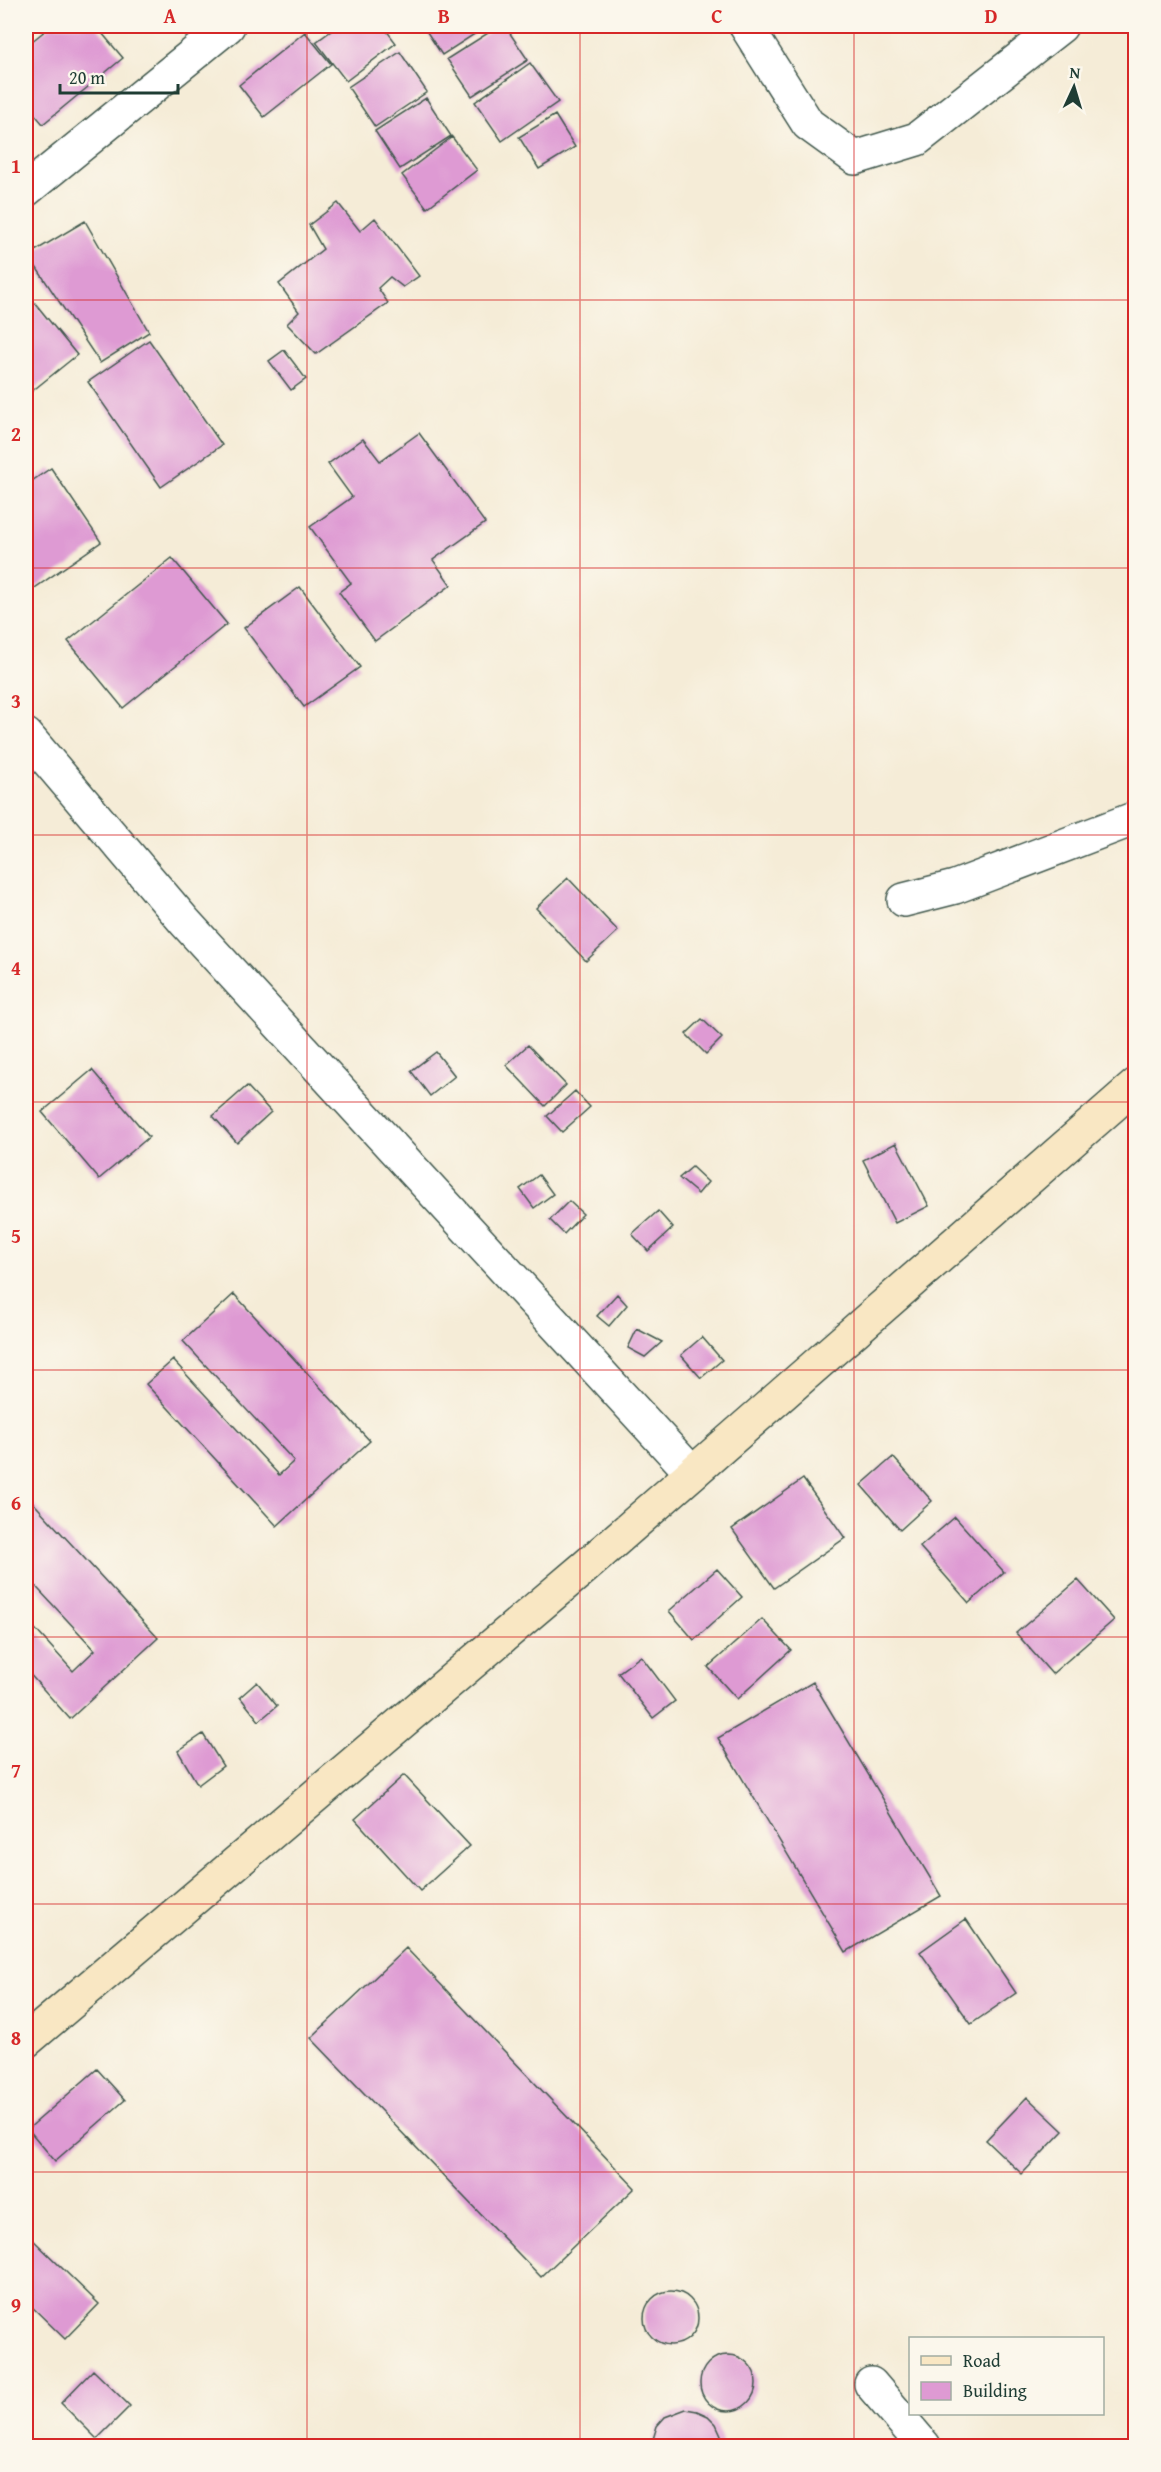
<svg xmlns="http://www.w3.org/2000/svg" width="1161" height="2472" viewBox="0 0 1161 2472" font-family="'Gentium Book Plus',serif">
	<rect width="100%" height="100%" fill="#fbf7ec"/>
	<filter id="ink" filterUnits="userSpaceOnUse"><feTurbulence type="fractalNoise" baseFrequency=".0167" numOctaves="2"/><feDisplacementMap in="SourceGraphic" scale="12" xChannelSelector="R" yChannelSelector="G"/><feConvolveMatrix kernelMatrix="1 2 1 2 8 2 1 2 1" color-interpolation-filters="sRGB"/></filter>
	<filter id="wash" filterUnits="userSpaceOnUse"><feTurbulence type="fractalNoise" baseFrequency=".008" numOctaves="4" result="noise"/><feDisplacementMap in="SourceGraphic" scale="24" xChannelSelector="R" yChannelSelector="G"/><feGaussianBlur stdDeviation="1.35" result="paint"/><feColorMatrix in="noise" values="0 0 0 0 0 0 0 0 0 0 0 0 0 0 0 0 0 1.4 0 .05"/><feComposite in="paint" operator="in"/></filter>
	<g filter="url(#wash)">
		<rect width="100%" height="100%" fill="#f5ecd7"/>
		<g id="blocks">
			<path fill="#de9ad3" d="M51 26H96L123 58 43 124 26 104V46Z
				M338 26H383L396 43 346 81 316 42Z
				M423 26H487L442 55Z
				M499 26H505L528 60 472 96 447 59Z
				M305 32 331 64 264 117 239 85Z
				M400 52 427 92 375 127 348 87Z
				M530 63 558 102 502 141 475 102Z
				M426 98 451 136 400 169 375 131Z
				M555 115 575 147 539 169 519 137Z
				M452 137 477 170 427 208 402 175Z
				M338 203 360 231 375 218 419 276 403 287 390 277 378 288 388 303 316 354 287 324 299 312 279 284 323 249 309 225Z
				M85 221 149 332 100 363 28 255Z
				M26 292 77 355 26 396Z
				M149 340 222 445 161 487 88 382Z
				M284 350 306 379 291 390 269 361Z
				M419 433 485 523 433 560 451 585 375 641 339 592 351 583 310 527 352 497 328 464 363 439 380 461Z
				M51 468 101 542 26 594V485Z
				M172 558 227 624 123 708 68 641Z
				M300 587 360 667 304 707 244 628Z
				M568 878 618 931 586 961 536 908Z
				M702 1019 722 1038 706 1054 686 1034Z
				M528 1045 566 1085 545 1106 506 1065Z
				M436 1052 455 1076 430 1096 411 1071Z
				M92 1070 149 1137 99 1179 42 1112Z
				M247 1086 271 1112 237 1143 213 1116Z
				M575 1091 590 1107 562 1132 547 1116Z
				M896 1143 929 1206 895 1223 863 1160Z
				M692 1167 708 1182 698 1194 679 1178Z
				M539 1175 553 1194 534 1208 520 1189Z
				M569 1201 583 1214 564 1234 550 1220Z
				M658 1211 673 1228 648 1251 632 1234Z
				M234 1294 370 1441 277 1526 146 1384 173 1360 279 1475 294 1461 183 1341Z
				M617 1294 627 1305 609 1326 597 1316Z
				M637 1329 662 1342 645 1357 628 1348Z
				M702 1337 722 1360 701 1378 681 1355Z
				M893 1457 932 1501 900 1530 861 1485Z
				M803 1479 845 1538 774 1588 732 1529Z
				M26 1495 158 1638 70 1719 26 1670V1619L73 1671 95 1650 26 1576Z
				M955 1517 1004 1572 969 1603 920 1547Z
				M717 1569 742 1597 694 1640 669 1611Z
				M1078 1580 1114 1620 1052 1674 1016 1633Z
				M762 1619 791 1650 737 1699 708 1667Z
				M641 1656 675 1701 653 1718 618 1673Z
				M257 1682 277 1706 259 1721 240 1697Z
				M813 1682 941 1896 846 1952 718 1738Z
				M203 1734 223 1766 198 1785 178 1751Z
				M404 1775 470 1846 420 1891 355 1819Z
				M966 1919 1016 1993 971 2024 920 1952Z
				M406 1948 635 2188 541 2277 311 2038Z
				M97 2069 125 2100 55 2161 28 2129Z
				M1027 2097 1063 2131 1022 2174 986 2140Z
				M26 2233 99 2304 65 2339 26 2301Z
				M644 2318a27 27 0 1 1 54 0a27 27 0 1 1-54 0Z
				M700 2383a28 28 0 1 1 56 0a28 28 0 1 1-56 0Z
				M93 2370 130 2406 97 2439 61 2403Z
				M686 2409 697 2411 708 2416 716 2424 721 2435 722 2446H651L657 2426 665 2417Z"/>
		</g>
	</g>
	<g filter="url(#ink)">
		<use href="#blocks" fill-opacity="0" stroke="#3f574c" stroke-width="1.5"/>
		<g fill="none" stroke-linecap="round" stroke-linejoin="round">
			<g stroke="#3f574c" stroke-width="36">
				<path id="street" d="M746 26 808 124 855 158 917 139 1061 26
					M26 190 228 26
					M26 735 185 922 692 1473
					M904 900 955 887 1136 818
					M871 2384 924 2446"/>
			</g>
			<g stroke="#3f574c" stroke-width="36">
				<path id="secondary" d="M26 2041 585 1567 1136 1085"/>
			</g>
			<use href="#street" stroke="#fff" stroke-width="33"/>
			<use href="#secondary" stroke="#f9e7c3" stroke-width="33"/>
		</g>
	</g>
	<path fill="none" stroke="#d62828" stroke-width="1.5" stroke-opacity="0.55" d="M307 26V2446M580 26V2446M854 26V2446M26 300H1136M26 568H1136M26 835H1136M26 1102H1136M26 1370H1136M26 1637H1136M26 1904H1136M26 2172H1136"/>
	<rect width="1161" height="2472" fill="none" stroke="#fbf7ec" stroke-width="66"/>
	<rect x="909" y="2337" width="195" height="78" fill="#fbf7ec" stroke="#a3ada2" stroke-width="1.5"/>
	<rect x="921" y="2356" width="30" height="9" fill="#f9e7c3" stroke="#a3ada2" stroke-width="1.5"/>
	<text x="963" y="2367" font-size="18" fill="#1f3d34">Road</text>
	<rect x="921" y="2382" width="30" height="18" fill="#de9ad3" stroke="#a3ada2" stroke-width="1.5"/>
	<text x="963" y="2397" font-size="18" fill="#1f3d34">Building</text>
	<g transform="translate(1074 87) rotate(4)" stroke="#fbf7ec" stroke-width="4.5" paint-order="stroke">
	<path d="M0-4.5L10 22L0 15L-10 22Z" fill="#1f3d34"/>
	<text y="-9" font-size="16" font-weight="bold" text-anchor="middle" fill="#1f3d34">N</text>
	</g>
	<path d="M60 84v9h118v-9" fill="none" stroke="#1f3d34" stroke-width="3"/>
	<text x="69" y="84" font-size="18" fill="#1f3d34" stroke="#fbf7ec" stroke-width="4.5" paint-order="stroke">20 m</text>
	<rect x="33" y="33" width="1095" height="2406" fill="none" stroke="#d62828" stroke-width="2"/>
	<g font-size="20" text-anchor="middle" font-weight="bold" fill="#d62828">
		<text x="170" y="23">A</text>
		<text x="444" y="23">B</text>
		<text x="717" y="23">C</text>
		<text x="991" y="23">D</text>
		<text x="16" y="173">1</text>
		<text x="16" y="441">2</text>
		<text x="16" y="708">3</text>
		<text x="16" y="975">4</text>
		<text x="16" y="1243">5</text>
		<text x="16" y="1510">6</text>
		<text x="16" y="1777">7</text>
		<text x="16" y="2045">8</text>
		<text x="16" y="2312">9</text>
	</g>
</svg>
